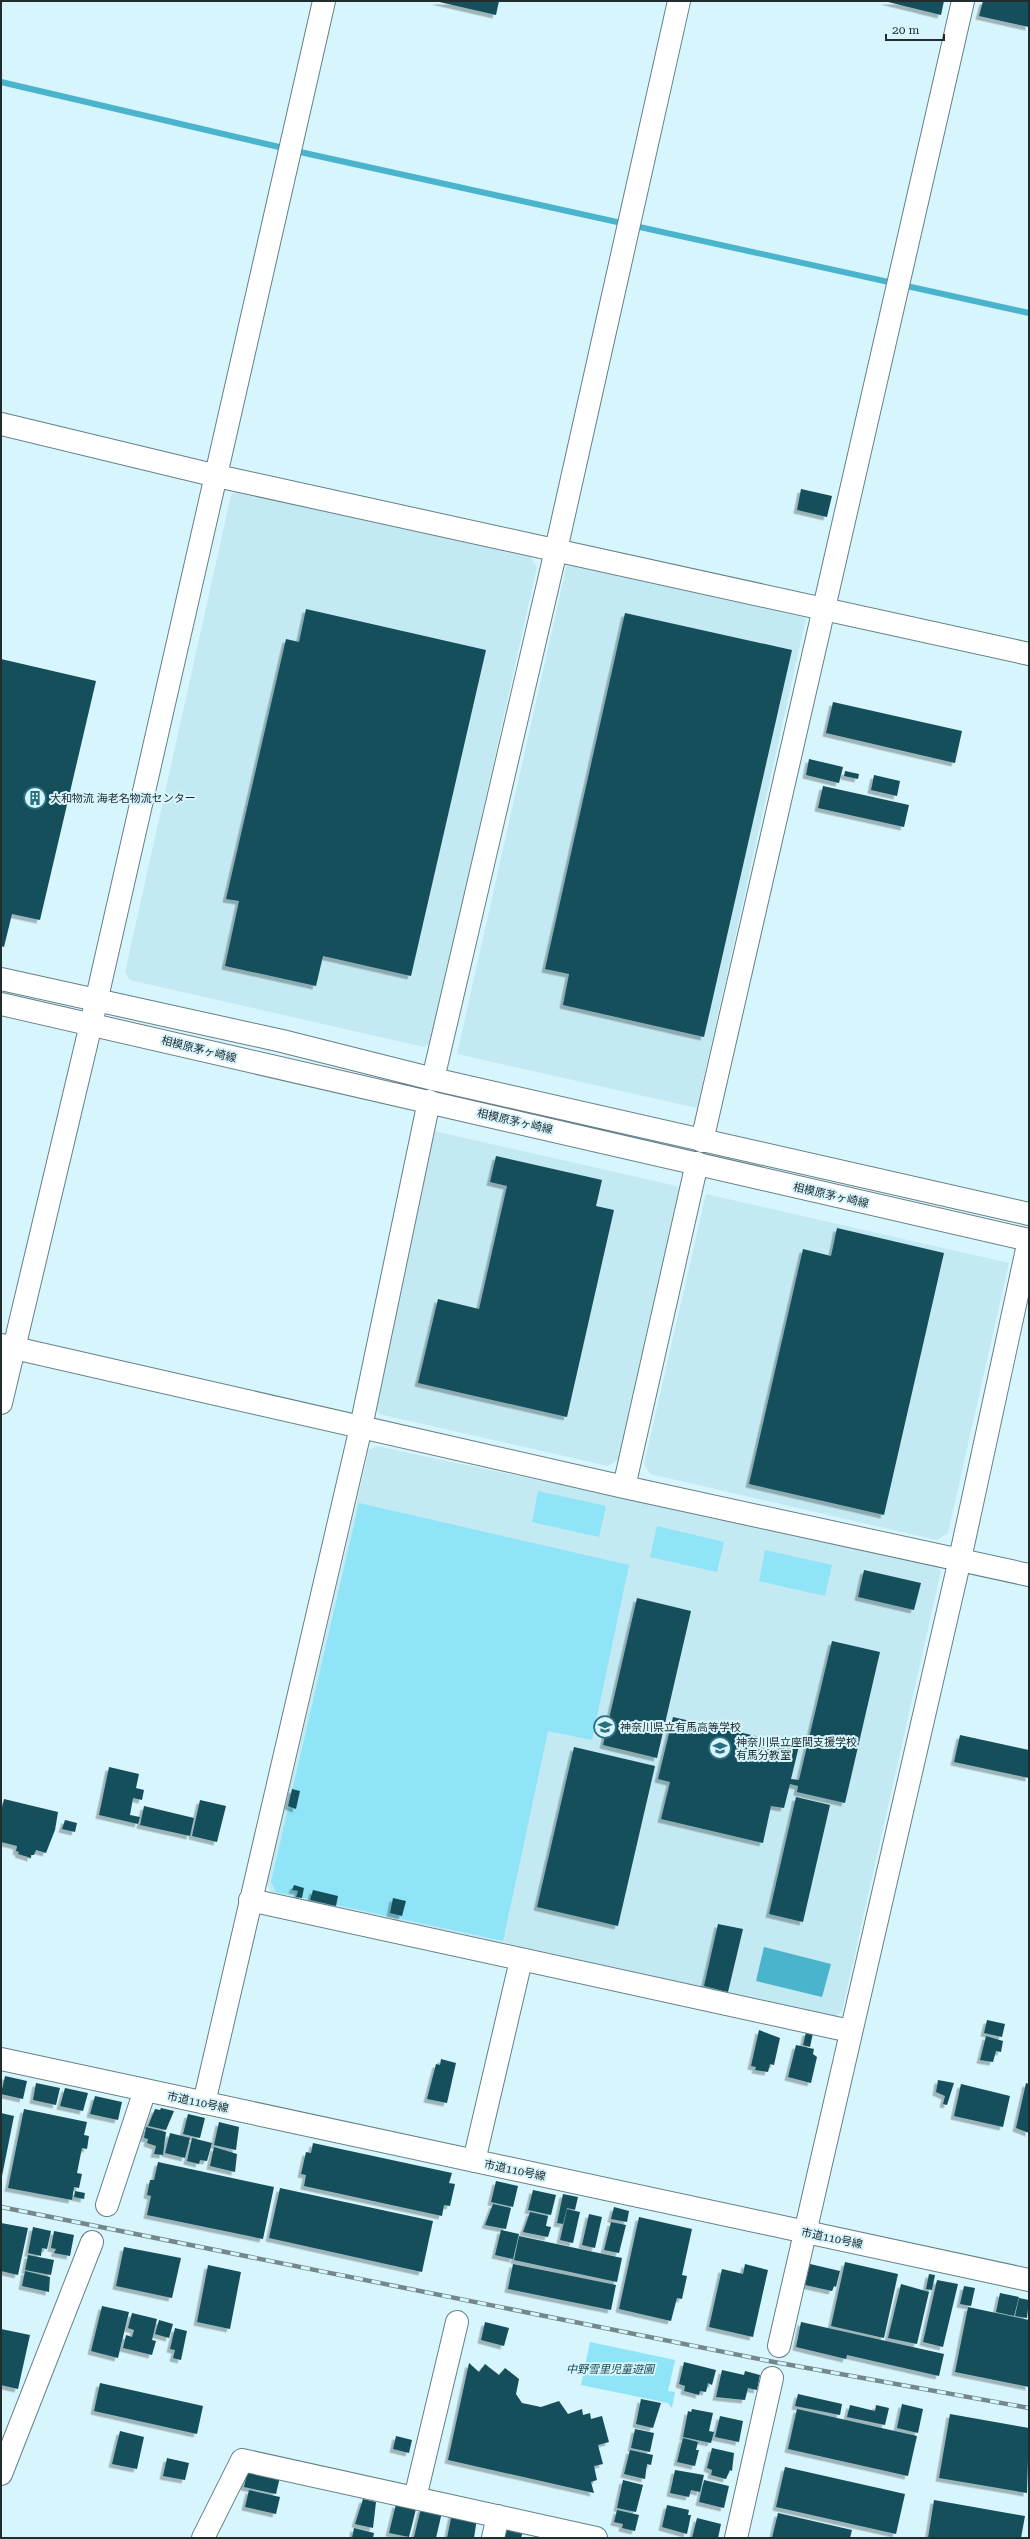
<svg xmlns="http://www.w3.org/2000/svg" width="1030" height="2539" viewBox="0 0 1030 2539" font-family="'Roboto Serif','Noto Sans JP',serif">
	<defs>
		<filter id="shadow"><feDropShadow dx="-3.5" dy="3.5" stdDeviation="0" flood-color="#0004"/></filter>
	</defs>
	<rect width="100%" height="100%" fill="#d7f5fc"/>
	<path fill="#c3e9f3" d="M238 490 530 556 537 567 431 1043 424 1047 130 980 125 972 231 495Z
		M567 564 806 618 697 1108 457 1054Z
		M434 1131 681 1187 619 1459 608 1466 379 1414 372 1404Z
		M706 1194 1009 1263 948 1533 937 1540 650 1474 644 1464Z
		M376 1446 933 1563 941 1571 842 2011 832 2020 273 1897 267 1884 369 1450Z"/>
	<path fill="#8fe4f8" d="M538 1491 606 1506 599 1537 532 1522Z
		M359 1503 629 1565 592 1740 548 1731 503 1941 276 1892 271 1882Z
		M657 1526 724 1542 717 1572 650 1557Z
		M765 1550 832 1565 825 1596 759 1581Z
		M590 2342 675 2360 668 2391 675 2392 672 2408 668 2403 581 2385Z"/>
	<path fill="#49b4cc" d="M764 1947 831 1964 822 1997 756 1981Z"/>
	<g fill="none" stroke-linecap="round" stroke-linejoin="round">
		<path stroke="#49b4cc" stroke-width="6" d="M1 82 309 154 1029 313"/>
	</g>
	<path fill="#154f5b" filter="url(#shadow)" d="M435 1H499L496 15Z
		M884 1H944L941 15Z
		M983 1H1029V27L979 16Z
		M801 489 832 496 827 517 797 510Z
		M306 609 486 650 411 976 323 956 316 986 225 966 239 901 226 899 286 639 299 642Z
		M625 613 792 650 704 1037 563 1005 569 974 545 969Z
		M1 659 96 681 40 920 12 914 4 947 1 946Z
		M833 702 962 731 955 763 826 733Z
		M809 759 843 767 839 783 806 775Z
		M845 771 859 774 858 779 844 776Z
		M874 775 900 781 897 796 871 790Z
		M823 786 909 805 904 827 818 808Z
		M496 1156 602 1180 596 1206 614 1210 567 1417 418 1383 438 1299 479 1309 507 1186 490 1182Z
		M837 1228 944 1253 884 1515 749 1484 803 1249 831 1256Z
		M864 1570 921 1583 914 1610 858 1597Z
		M637 1598 691 1611 657 1758 603 1745Z
		M832 1641 880 1652 845 1803 797 1792 798 1786 790 1784 784 1808 771 1806 763 1843 661 1819 670 1782 658 1779 673 1717 799 1746 791 1779 799 1780Z
		M960 1735 1029 1750V1778L954 1762Z
		M574 1747 655 1766 618 1926 537 1907Z
		M109 1767 139 1774 136 1788 144 1790 142 1800 133 1798 130 1815 140 1817 138 1824 99 1815Z
		M292 1789 300 1791 296 1809 288 1806Z
		M796 1797 830 1805 803 1922 769 1914Z
		M4 1799 58 1812 55 1830 46 1853 36 1850 34 1855H31V1858L18 1854 19 1852 16 1851 17 1846 1 1842V1812Z
		M200 1800 226 1806 217 1842 192 1836Z
		M144 1806 194 1818 190 1836 140 1825Z
		M65 1820 77 1823 75 1832 62 1829Z
		M294 1885 304 1888 302 1898 296 1897 298 1891 292 1890Z
		M313 1890 338 1896 336 1906 310 1900Z
		M393 1898 406 1901 402 1916 390 1913Z
		M718 1924 743 1929 728 1992 704 1986Z
		M987 2020 1005 2024 1002 2037 984 2033Z
		M759 2030 780 2038 774 2065 770 2064 768 2072 755 2070 756 2067 751 2066Z
		M806 2032 813 2033 810 2047 803 2045Z
		M986 2036 1003 2041 1001 2052 996 2051 993 2062 980 2060Z
		M796 2045 814 2049 813 2054 817 2057 811 2083 788 2077Z
		M441 2059 456 2063 447 2103 427 2099 436 2064 440 2065Z
		M5 2076 27 2081 23 2099 1 2094Z
		M938 2080 954 2083 947 2105 943 2104 945 2096 936 2092Z
		M36 2083 60 2088 56 2105 33 2100Z
		M1026 2083 1029 2084V2133L1016 2128Z
		M961 2084 1010 2096 1003 2127 954 2116Z
		M65 2088 88 2093 83 2111 60 2106Z
		M95 2096 122 2102 118 2120 90 2114Z
		M161 2108 174 2111 166 2130 148 2126 155 2109 160 2110Z
		M24 2109 87 2122 84 2135 89 2136 87 2149 82 2148 77 2173 82 2174 79 2188 74 2187 72 2200 8 2188Z
		M1 2113 14 2116 2 2176H1Z
		M188 2114 205 2118 200 2138 183 2134Z
		M219 2122 239 2127 236 2150 214 2145Z
		M146 2127 166 2132 163 2155 154 2154 156 2146 147 2143 148 2139 144 2138Z
		M170 2133 190 2138 185 2158 165 2153Z
		M192 2138 212 2143 207 2161 200 2160 199 2164 187 2161Z
		M313 2143 452 2173 449 2183 455 2184 450 2206 444 2205 442 2216 304 2186 306 2175 301 2174 306 2152 311 2153Z
		M214 2147 237 2154 235 2172 210 2166Z
		M158 2162 274 2187 263 2239 147 2215 151 2196 147 2195 150 2180H154Z
		M496 2181 518 2186 513 2207 491 2202Z
		M280 2188 433 2221 422 2272 269 2238Z
		M533 2190 556 2195 551 2215 528 2210Z
		M75 2191 85 2193 84 2199 74 2197Z
		M563 2194 578 2197 575 2210 567 2208 563 2224 557 2223Z
		M493 2204 511 2208 506 2229 485 2225Z
		M614 2207 629 2211 627 2222 611 2219Z
		M567 2209 580 2212 573 2243 560 2240Z
		M530 2212 548 2216 546 2226 551 2227 548 2237 523 2232Z
		M589 2214 602 2217 595 2248 582 2245Z
		M639 2217 692 2229 682 2275 687 2276 682 2299 677 2298 671 2321 619 2309Z
		M611 2222 626 2225 619 2253 604 2250Z
		M1 2223 28 2228 18 2275 1 2271Z
		M33 2227 51 2231 47 2249 42 2248 41 2256 28 2253Z
		M501 2230 519 2234 513 2259 495 2255Z
		M54 2231 74 2235 70 2256 54 2253 56 2249 51 2248Z
		M519 2236 622 2258 617 2282 514 2260Z
		M124 2247 181 2258 172 2298 116 2286Z
		M28 2255 54 2260 51 2275 25 2270Z
		M845 2262 898 2274 884 2338 831 2326Z
		M513 2264 616 2285 611 2310 508 2289Z
		M745 2264 768 2270 753 2337 709 2327 722 2269 743 2274Z
		M810 2264 840 2271 836 2287 834 2286 832 2291 805 2285Z
		M208 2265 241 2272 230 2329 197 2322Z
		M25 2271 50 2277 49 2292 22 2286Z
		M929 2274 935 2275 932 2290 926 2289Z
		M937 2280 958 2284 943 2347 923 2342Z
		M901 2284 929 2292 917 2344 888 2338Z
		M964 2286 975 2288 971 2306 960 2304Z
		M1000 2293 1019 2297 1014 2316 996 2312Z
		M1019 2298 1029 2300 1027 2318 1015 2316Z
		M102 2306 129 2312 118 2358 91 2351Z
		M968 2307 1029 2320V2387L955 2372Z
		M132 2313 157 2319 152 2340 156 2341 152 2355 123 2348 126 2335 132 2337 134 2330 128 2328Z
		M159 2320 173 2324 169 2338 155 2334Z
		M485 2322 509 2328 504 2346 481 2340Z
		M801 2322 944 2354 939 2376 847 2355 846 2359 796 2347Z
		M175 2328 187 2331 181 2360 173 2358 175 2350 170 2349Z
		M1 2329 30 2335 18 2389 1 2385Z
		M684 2362 716 2370 712 2385 708 2383 706 2392 700 2391 699 2395 684 2391 685 2386 679 2384Z
		M469 2363 479 2372 485 2364 499 2375 505 2368 519 2379 516 2394 522 2403 541 2407 559 2401 568 2414 582 2409 583 2415 590 2413 591 2419 602 2416 609 2442 598 2445 603 2464 594 2466 597 2480 591 2482 594 2493 448 2460Z
		M722 2370 744 2375 745 2371 760 2375 757 2390 748 2388 745 2400 716 2397Z
		M100 2383 203 2406 197 2434 94 2411Z
		M798 2394 842 2404 840 2415 795 2406Z
		M641 2399 661 2403 653 2428 636 2424Z
		M902 2404 923 2409 918 2433 897 2428Z
		M850 2405 875 2411 876 2405 889 2408 885 2425 847 2417Z
		M692 2409 713 2413 709 2431 714 2432 711 2443 683 2437 688 2411 691 2412Z
		M797 2409 917 2436 908 2476 788 2449Z
		M950 2414 1029 2428 1027 2493 939 2478Z
		M720 2416 743 2421 739 2442 715 2437Z
		M635 2429 654 2433 650 2452 631 2448Z
		M120 2431 144 2437 137 2469 112 2464Z
		M396 2436 412 2440 409 2453 393 2449Z
		M683 2438 698 2442 696 2450H699L695 2466 677 2462Z
		M712 2448 734 2453 732 2471 730 2470 726 2479 711 2475 712 2470 707 2468Z
		M630 2450 653 2455 651 2465 647 2464 645 2479 624 2474Z
		M167 2458 189 2463 185 2480 163 2476Z
		M785 2467 905 2494 896 2534 776 2507Z
		M248 2470 280 2477 276 2494 244 2487Z
		M675 2470 704 2475 700 2492 691 2490 689 2497 670 2493Z
		M623 2480 643 2485 636 2512 617 2508Z
		M704 2480 729 2486 724 2508 699 2502Z
		M249 2490 280 2497 276 2514 245 2507Z
		M363 2499 376 2502 373 2528 355 2524Z
		M934 2500 1025 2516 1021 2538H928Z
		M396 2504 416 2509 409 2537 389 2533Z
		M667 2505 689 2510 688 2515H691L687 2534 662 2527Z
		M421 2508 442 2512 436 2538 414 2537Z
		M617 2510 639 2515 635 2531 622 2528 623 2524 614 2522Z
		M452 2513 477 2518 474 2538H447Z
		M778 2513 852 2530 850 2538H772Z
		M697 2518 721 2524 718 2538H692Z
		M505 2527 523 2531 521 2538H502Z
		M354 2528 374 2533 373 2538H352Z"/>
	<g fill="none" stroke-linecap="round" stroke-linejoin="round">
		<g stroke="#658087" stroke-width="24">
			<path id="minor" d="M1 424 217 476 1029 654
				M433 1079 556 550 679 1
				M702 1141 963 1
				M1 1345 624 1487 1029 1575
				M1 1403 91 1024 324 1
				M624 1487 697 1163
				M250 1900 850 2031
				M1 2059 1029 2280
				M204 2103 361 1427 429 1101
				M474 2161 521 1960
				M107 2205 145 2090
				M779 2346 960 1559 1029 1240
				M1 2474 92 2242
				M415 2498 457 2322
				M203 2538 242 2460 596 2538
				M493 2538 498 2516
				M736 2538 772 2378"/>
		</g>
		<g stroke="#658087" stroke-width="24">
			<path id="major" d="M1 979 282 1041 433 1079 1029 1214
				M1 1004 1029 1240"/>
		</g>
		<use href="#minor" stroke="#fff" stroke-width="22"/>
		<use href="#major" stroke="#fff" stroke-width="22"/>
		<g stroke="#74888c" stroke-width="4.5">
			<path id="rail" d="M1 2207 774 2362 1029 2408"/>
		</g>
		<use href="#rail" stroke="#d7f5fc" stroke-width="3" stroke-dasharray="9" stroke-linecap="butt"/>
	</g>
	<defs>
		<g id="building-ring" transform="scale(1.15)"><circle r="9.5" fill="#d7f5fc" stroke="#2b707f" stroke-width="1.5"/><path d="M-4-6H4V6H1V3H-1V6H-4ZM-2.5-4.3h1.7v1.8h-1.7ZM.8-4.3h1.7v1.8H.8ZM-2.5-1h1.7V.8h-1.7ZM.8-1h1.7V.8H.8Z" fill="#2b707f"/></g>
		<g id="school-ring" transform="scale(1.15)"><circle r="9.5" fill="#d7f5fc" stroke="#2b707f" stroke-width="1.5"/><path d="M0-5L7-2L0 1L-7-2ZM-4 1L0 2.5L4 1V4Q0 6-4 4Z" fill="#2b707f"/></g>
	</defs>
	<g fill-rule="evenodd">
		<use href="#building-ring" x="35" y="798"/>
		<use href="#school-ring" x="605" y="1727"/>
		<use href="#school-ring" x="720" y="1748"/>
	</g>
	<g text-anchor="middle" stroke-width="4" stroke-linejoin="round" paint-order="stroke">
		<g font-size="11" fill="#212c2f" stroke="#d7f5fc" text-anchor="start">
			<text x="50" y="802">大和物流 海老名物流センター</text>
			<text x="620" y="1731">神奈川県立有馬高等学校</text>
			<text x="736" y="1746">神奈川県立座間支援学校<tspan x="736" dy="13">有馬分教室</tspan></text>
		</g>
		<g font-size="11" fill="#212c2f" stroke="#d7f5fc">
			<text transform="translate(199 1049) rotate(14)" y="4">相模原茅ヶ崎線</text>
			<text transform="translate(515 1121) rotate(13)" y="4">相模原茅ヶ崎線</text>
			<text transform="translate(831 1195) rotate(13)" y="4">相模原茅ヶ崎線</text>
			<text transform="translate(198 2102) rotate(12)" y="4">市道110号線</text>
			<text transform="translate(515 2170) rotate(12)" y="4">市道110号線</text>
			<text transform="translate(832 2238) rotate(12)" y="4">市道110号線</text>
		</g>
		<g font-size="11" font-style="italic" fill="#174751" stroke="#d7f5fc">
			<text x="610" y="2373">中野雪里児童遊園</text>
		</g>
	</g>
	<rect width="1030" height="2539" fill="none" stroke="#212c2f" stroke-width="4"/>
	<path d="M886 34v6h58v-6" fill="none" stroke="#212c2f" stroke-width="2"/>
	<text x="892" y="34" font-size="12" fill="#212c2f" stroke="#d7f5fc" stroke-width="3" paint-order="stroke">20 m</text>
</svg>
